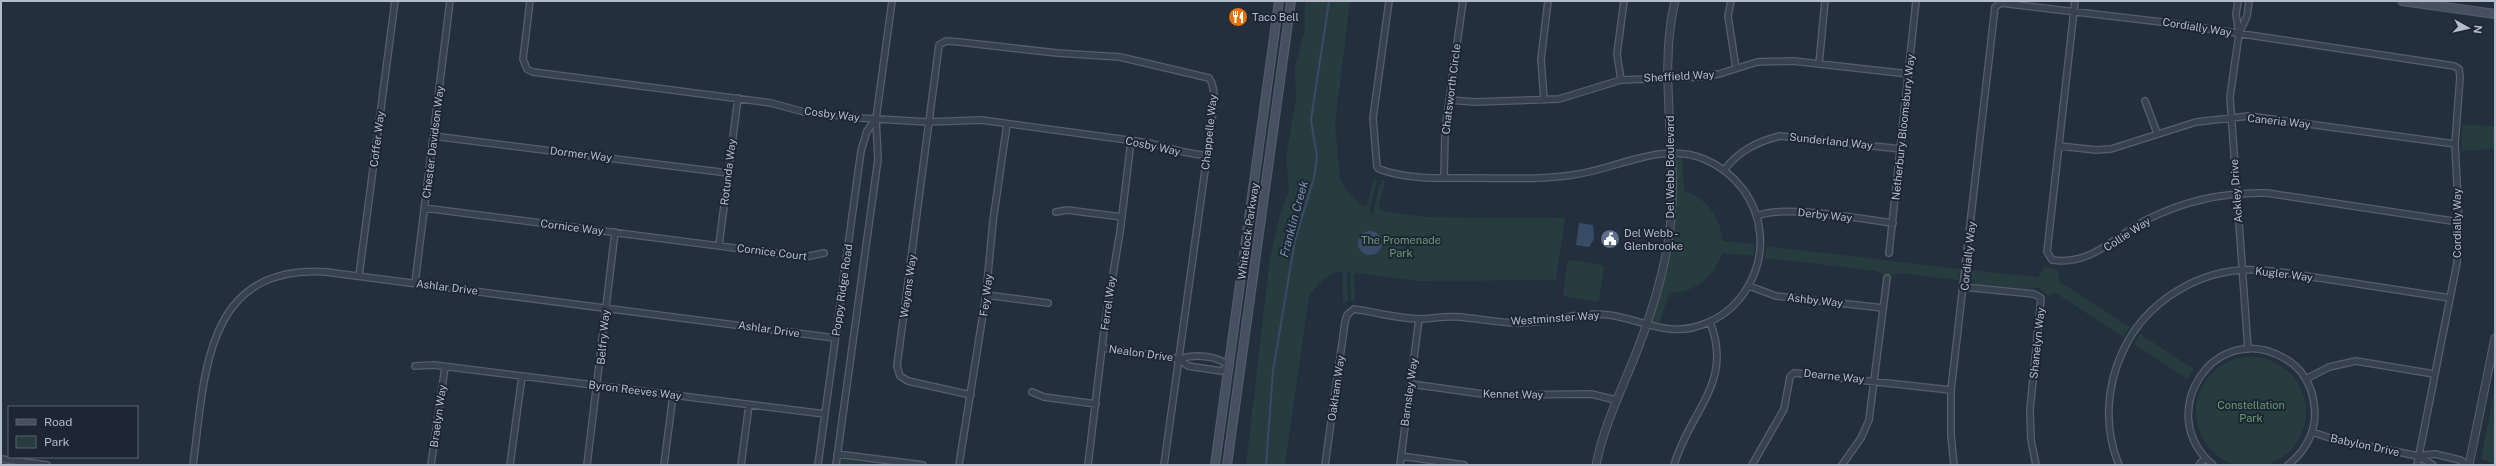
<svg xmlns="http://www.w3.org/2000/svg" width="2496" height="466" viewBox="0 0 2496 466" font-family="'Public Sans',sans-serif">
	<rect width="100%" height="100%" fill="#242f3e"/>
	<path fill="#263c3f" d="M1305 1H1350L1335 124 1340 178 1346 190 1364 207 1367 205 1374 178 1377 180 1370 208V215L1373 214 1379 186 1382 184 1380 181 1385 180 1379 207 1382 211 1426 217 1565 218 1556 280 1419 281 1356 273 1354 277 1355 301H1351L1350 273 1347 272 1348 301 1343 303 1342 273 1337 271C1324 278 1316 285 1309 297L1285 465H1246L1270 257 1280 215 1289 191 1286 155 1296 99 1295 66 1305 30Z
		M2462 125 2495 126V149L2462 151Z
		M1682 156 1684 191C1708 199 1720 217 1723 241L1754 244 1753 256 1722 253C1713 278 1696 292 1669 293L1659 326 1653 324 1652 316 1667 272 1674 239 1676 212 1674 162Z
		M1766 246 1960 269 1958 280 1898 273C1890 277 1883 276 1876 271L1765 258Z
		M1570 260 1602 265 1604 268 1599 300 1597 302 1563 296 1567 263Z
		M2045 267 2057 269 2060 282 2130 327 2123 337 2056 293 2049 296 2039 288 2025 289 1976 284 1971 281 1970 270 2038 277Z
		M2140 334 2194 369 2187 379 2134 344Z
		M2196 412a55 55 0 1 1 110 0a55 55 0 1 1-110 0Z
		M2495 387V464L2481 459Z
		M845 459 877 465H837L841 460Z"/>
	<path fill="#394c67" d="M1579 223 1593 225 1594 239 1589 247 1576 245Z
		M1358 243a12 12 0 1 1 24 0a12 12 0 1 1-24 0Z"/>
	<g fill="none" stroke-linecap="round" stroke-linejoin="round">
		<path stroke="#394c67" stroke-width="2" d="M1266 465 1273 371 1295 240 1314 178 1317 157 1311 120 1329 1"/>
		<g stroke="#565f6c" stroke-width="8">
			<path id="minor" d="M530 1 523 59 527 69 533 72 771 103 804 112 860 118 929 122 981 120 1150 143 1184 152 1207 156
				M1731 1 1728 16 1736 68
				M2075 1 2047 252 2052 260C2093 266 2115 235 2148 219 2184 201 2226 192 2267 193L2459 222
				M2238 1 2236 14 2239 34
				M1819 64 1825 1
				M1621 80 1617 54 1624 1
				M1450 100 1474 102 1559 99 1621 80 1698 77 1719 74 1757 62 1793 61 1909 74
				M1544 100 1541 59 1548 1
				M2145 101 2157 133
				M433 136 728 173
				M2059 146 2096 150 2111 149 2196 122 2249 116 2455 144
				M1724 170C1739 151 1756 142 1780 136L1901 149
				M1444 178 1445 131 1463 1
				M424 208 805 257 824 253
				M1056 212 1067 210 1122 217
				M1757 216C1784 204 1861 219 1893 223
				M719 245 738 98
				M1889 253 1916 1
				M359 276 395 1
				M415 283 450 1
				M1749 286 1776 296 1883 308
				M1964 287 2034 294 2041 298 2030 410 2031 440 2036 465
				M986 295 1048 303
				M1103 348 1179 359C1194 354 1217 355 1229 366L1221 371 1188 366 1179 359
				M2248 349 2230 97 2239 34 2247 16 2249 1
				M415 366 434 365 825 414
				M2306 379 2329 367 2356 361 2434 374
				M1411 384 1490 395 1591 394 1616 400
				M1032 392 1044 397 1096 404
				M971 395 908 381 900 376 897 366 939 45 946 41 959 42 1057 53 1120 57 1209 78C1217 89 1213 107 1212 120L1164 465
				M2312 432 2333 439 2418 456 2435 454 2460 460 2467 465
				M837 454 923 465
				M1401 456 1464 465
				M2418 456 2433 465
				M1 459 47 465
				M193 465C205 377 203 264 326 272L835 338
				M431 465 445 367
				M510 465 522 376
				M587 465 615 232
				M664 465 673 395
				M741 465 749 405
				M818 465 861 151 867 131 876 119
				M836 465 878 159 876 119 892 1
				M959 465 986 295 993 221 1007 124
				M1088 465 1105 322 1120 232 1131 141
				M1325 465 1345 322 1347 315 1354 309C1375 312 1399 319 1421 319 1434 318 1447 316 1461 317 1480 319 1500 323 1519 323 1549 323 1579 311 1609 315 1646 320 1670 340 1709 322 1743 307 1763 270 1760 234 1757 200 1735 172 1704 159 1662 141 1614 170 1572 175 1539 180 1506 178 1473 178 1443 178 1408 180 1379 169L1377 167 1373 118 1389 1
				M1400 465 1419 319
				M1674 465C1690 410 1734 383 1710 322
				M1752 465 1784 409 1790 377 1794 373 1951 390
				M1842 465 1861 438 1869 420 1887 278
				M1954 465 1951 435V390L1995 7 2001 3 2170 23 2454 66 2459 69 2460 77 2455 144 2459 222 2457 263 2417 465
				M2119 465C2104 429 2106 388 2122 353 2145 301 2201 267 2258 270 2283 271 2308 277 2333 280 2372 286 2411 292 2450 298
				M2199 465 2205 458
				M2213 465C2152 414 2215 318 2284 358 2301 367 2312 385 2314 404 2318 428 2307 450 2288 465"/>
		</g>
		<g stroke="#565f6c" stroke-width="9">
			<path id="tertiary" d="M1596 465C1604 425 1622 389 1637 351 1650 317 1662 280 1668 243 1682 163 1656 80 1675 1
				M2469 465 2495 338"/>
		</g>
		<g stroke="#565f6c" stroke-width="10">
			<path id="secondary" d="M2402 1 2495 14
				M1215 465 1279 1
				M1227 465 1291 1"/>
		</g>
		<use href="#minor" stroke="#38414e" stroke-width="5.5"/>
		<use href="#tertiary" stroke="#38414e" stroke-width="7"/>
		<use href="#secondary" stroke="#465061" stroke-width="8"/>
	</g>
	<defs>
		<g id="restaurant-disc" transform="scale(1)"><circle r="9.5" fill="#e8710a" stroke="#1d2633"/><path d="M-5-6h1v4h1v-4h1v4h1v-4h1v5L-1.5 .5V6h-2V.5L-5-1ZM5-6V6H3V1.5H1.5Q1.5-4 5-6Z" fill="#fff"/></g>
		<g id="civic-disc" transform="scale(1)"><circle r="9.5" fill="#5c6f8a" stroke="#1d2633"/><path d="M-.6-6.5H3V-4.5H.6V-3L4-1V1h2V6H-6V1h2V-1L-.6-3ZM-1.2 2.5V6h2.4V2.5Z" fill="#fff"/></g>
	</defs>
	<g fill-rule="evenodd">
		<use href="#restaurant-disc" x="1238" y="17"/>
		<use href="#civic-disc" x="1610" y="239"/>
	</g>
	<g text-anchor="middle" stroke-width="4" stroke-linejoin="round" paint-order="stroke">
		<g font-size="11" fill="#b4bcc9" stroke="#1d2633" text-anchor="start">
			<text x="1252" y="21">Taco Bell</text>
			<text x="1624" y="237">Del Webb -<tspan x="1624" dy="13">Glenbrooke</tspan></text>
		</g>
		<g font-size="11" fill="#b4bcc9" stroke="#1d2633">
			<text transform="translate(2197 27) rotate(9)" y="4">Cordially Way</text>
			<text transform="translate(1679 76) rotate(-3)" y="4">Sheffield Way</text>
			<text transform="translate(1451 89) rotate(-83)" y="4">Chatsworth Circle</text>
			<text transform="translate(832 114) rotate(7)" y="4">Cosby Way</text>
			<text transform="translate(2279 121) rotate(6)" y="4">Caneria Way</text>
			<text transform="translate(1903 127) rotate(-84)" y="4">Netherbury Bloomsbury Way</text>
			<text transform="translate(1209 132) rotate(-84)" y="4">Chappelle Way</text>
			<text transform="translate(377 139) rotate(-83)" y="4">Coffer Way</text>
			<text transform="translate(1831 141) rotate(6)" y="4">Sunderland Way</text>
			<text transform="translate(433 142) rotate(-83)" y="4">Chester Davidson Way</text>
			<text transform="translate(1153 146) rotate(12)" y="4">Cosby Way</text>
			<text transform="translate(581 154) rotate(7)" y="4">Dormer Way</text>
			<text transform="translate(1670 167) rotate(-90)" y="4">Del Webb Boulevard</text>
			<text transform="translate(728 172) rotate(-83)" y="4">Rotunda Way</text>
			<text transform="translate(2236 191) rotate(-94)" y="4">Ackley Drive</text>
			<text transform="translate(1825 215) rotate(6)" y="4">Derby Way</text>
			<text transform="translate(2457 223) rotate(-90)" y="4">Cordially Way</text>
			<text transform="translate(572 227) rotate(7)" y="4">Cornice Way</text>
			<text transform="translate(1248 231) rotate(-82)" y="4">Whitelock Parkway</text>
			<text transform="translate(2127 234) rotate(-33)" y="4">Collie Way</text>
			<text transform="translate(772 252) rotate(7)" y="4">Cornice Court</text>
			<text transform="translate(1968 256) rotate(-84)" y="4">Cordially Way</text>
			<text transform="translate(2284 274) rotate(7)" y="4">Kugler Way</text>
			<text transform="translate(908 286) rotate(-82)" y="4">Wayans Way</text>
			<text transform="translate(447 287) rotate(7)" y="4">Ashlar Drive</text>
			<text transform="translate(842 290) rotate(-82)" y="4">Poppy Ridge Road</text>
			<text transform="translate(986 295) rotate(-83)" y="4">Fey Way</text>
			<text transform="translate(1815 300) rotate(6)" y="4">Ashby Way</text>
			<text transform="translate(1108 303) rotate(-82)" y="4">Ferrel Way</text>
			<text transform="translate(1555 318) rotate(-4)" y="4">Westminster Way</text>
			<text transform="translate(769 329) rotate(8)" y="4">Ashlar Drive</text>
			<text transform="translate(603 337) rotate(-85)" y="4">Belfry Way</text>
			<text transform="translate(2037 343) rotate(-84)" y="4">Shanelyn Way</text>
			<text transform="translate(1141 353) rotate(8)" y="4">Nealon Drive</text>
			<text transform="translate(1834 376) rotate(6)" y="4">Dearne Way</text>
			<text transform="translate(1336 388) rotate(-82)" y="4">Oakham Way</text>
			<text transform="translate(635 390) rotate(7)" y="4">Byron Reeves Way</text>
			<text transform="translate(1409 392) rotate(-82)" y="4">Barnsley Way</text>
			<text transform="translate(1513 394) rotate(1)" y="4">Kennet Way</text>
			<text transform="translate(438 416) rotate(-82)" y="4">Braelyn Way</text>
			<text transform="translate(2365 445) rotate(12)" y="4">Babylon Drive</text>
		</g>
		<g font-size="11" fill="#6b9a76" stroke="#1d2633">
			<text x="1401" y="244">The Promenade<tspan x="1401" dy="13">Park</tspan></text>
			<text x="2251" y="409">Constellation<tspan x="2251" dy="13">Park</tspan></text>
		</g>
		<g font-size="12" font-style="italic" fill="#7c92b1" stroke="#1d2633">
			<text transform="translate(1294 219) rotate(-75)" y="4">Franklin Creek</text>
		</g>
	</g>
	<rect width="2496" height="466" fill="none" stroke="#b4bcc9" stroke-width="4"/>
	<rect x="8" y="406" width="130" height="52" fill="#1d2633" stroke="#59626f"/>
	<rect x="16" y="419" width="20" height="6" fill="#465061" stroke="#59626f"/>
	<text x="44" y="426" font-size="12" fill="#b4bcc9">Road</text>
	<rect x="16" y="436" width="20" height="12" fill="#263c3f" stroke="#59626f"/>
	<text x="44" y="446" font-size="12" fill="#b4bcc9">Park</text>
	<g transform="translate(2468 28) rotate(98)" stroke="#1d2633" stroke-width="3" paint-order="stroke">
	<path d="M0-3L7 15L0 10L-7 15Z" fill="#b4bcc9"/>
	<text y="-6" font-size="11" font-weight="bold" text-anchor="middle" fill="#b4bcc9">N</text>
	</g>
</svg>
